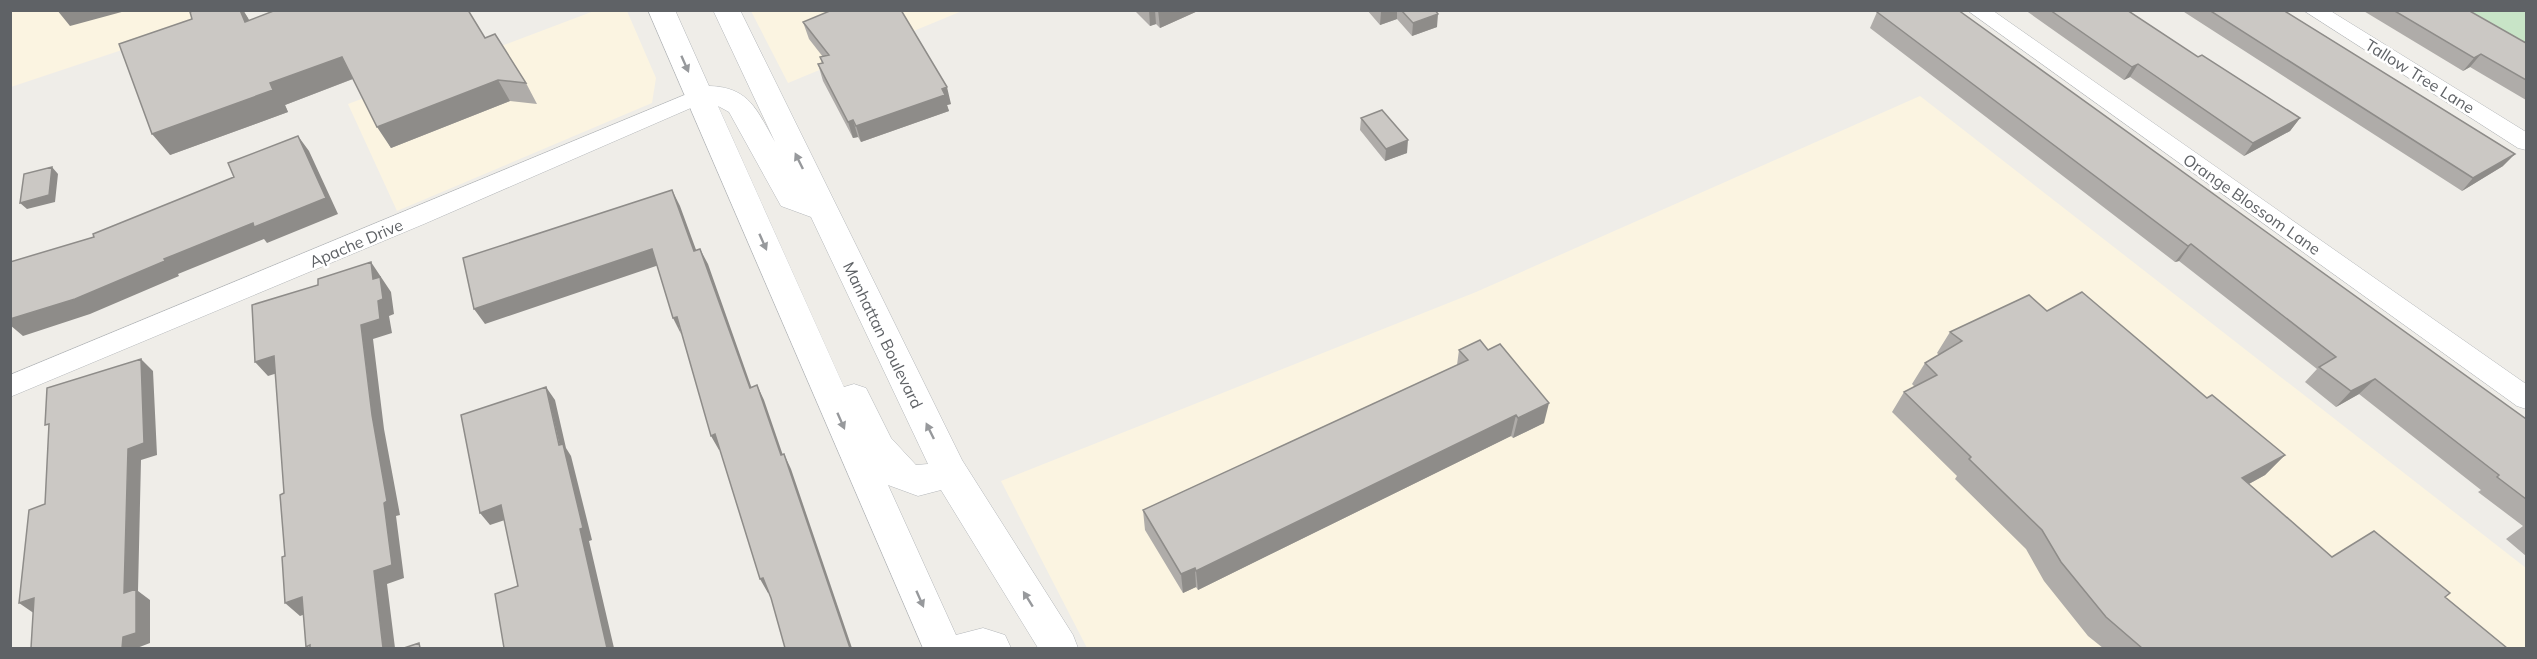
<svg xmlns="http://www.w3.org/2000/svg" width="2537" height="659" viewBox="0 0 2537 659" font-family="Mulish,sans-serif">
	<rect width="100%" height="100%" fill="#efede8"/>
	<path fill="#fbf4e1" d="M11 11H239L11 87Z
		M594 11H627L656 78 652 103 397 211 348 104Z
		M751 11H962L788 83Z
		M1920 96 2526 568V648H1087L1001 481 1476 292Z"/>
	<path fill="#c8e4c7" d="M2470 11H2526V43Z"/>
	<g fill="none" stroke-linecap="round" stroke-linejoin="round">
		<g stroke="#b4b7ba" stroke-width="1">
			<path id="minor" d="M1967 10H1992L2526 384V409L2517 406Z
				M2303 10H2329L2526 132V150L2518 148Z
				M699 89 707 91 710 96 707 101 424 224 10 397V375Z"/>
		</g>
		<g stroke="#b4b7ba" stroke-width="1">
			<path id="tertiary" d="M648 10H675L709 86C750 87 757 111 775 142L713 10H740L962 460 1073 635 1078 648H1038L941 490 918 496 888 485 956 635 983 628 1005 635 1011 648H923ZM718 106 729 112 781 206 811 217 928 464 916 465 891 438 866 388 854 384 844 387Z"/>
		</g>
		<use href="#minor" fill="#fff" fill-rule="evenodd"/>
		<use href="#tertiary" fill="#fff" fill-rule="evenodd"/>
	</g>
	<path fill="#afaca9" d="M195 10H243L249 20 485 38 526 83 537 104 510 101 391 148 353 79 285 105 288 112 170 155Z
		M1134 10H1200L1160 28 1156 24 1150 26Z
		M1367 10H1435L1437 27 1412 36 1397 19 1380 25Z
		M2025 10H2127L2198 57 2300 118 2290 131 2244 156 2130 77 2124 80Z
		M2181 10H2283L2503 166 2462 191Z
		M2362 10H2468L2526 43V100L2470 67 2463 71Z
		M1877 12 2526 419V556L2506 539 2523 526 2478 492 2481 490 2359 394 2336 407 2305 382 2317 369 2179 261 2175 262 1870 28Z
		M803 22 951 104 947 105 949 111 861 142 858 137 853 138 823 81 818 64 822 63 820 57H823L809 39Z
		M1361 118 1407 153 1385 161 1360 130Z
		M2047 311 2207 398 2285 455 2265 475 2249 484 2332 557 2445 597 2507 648H2103L2088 636 2044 581 2026 549 1955 479 1957 476 1892 412 1904 392 1915 387 1912 384 1925 363 1939 355 1937 353 1950 332Z
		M1459 350 1544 423 1513 438 1511 436 1198 590 1196 587 1183 593 1145 530 1143 510 1457 365Z"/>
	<path fill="#8e8c89" d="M57 10H129L70 26Z
		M240 10H243L248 18 260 43 245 22Z
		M1149 10H1155L1156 24 1150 26Z
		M1158 10H1200L1160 28Z
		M1386 10H1397V19L1380 25 1381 12Z
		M1438 14 1437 27 1412 36 1413 23Z
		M2481 54 2470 67 2463 71 2474 58Z
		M342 57 355 78 285 105 288 112 170 155 152 134 270 83Z
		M2138 64 2130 77 2124 80 2132 67Z
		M498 80 510 101 391 148 377 127Z
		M947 87 951 104 947 105 949 111 861 142 856 126Z
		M2300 118 2290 131 2244 156 2253 143Z
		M853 120 858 137 853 138 848 122Z
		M298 136 309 151 338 214 267 243 264 239 178 274 179 276 90 314 23 336 10 325V319L164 259Z
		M1408 140 1407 153 1385 161 1386 149Z
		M2515 154 2503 166 2462 191 2473 178Z
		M52 167 58 174 55 202 27 209 20 203Z
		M672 190 680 206 702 266 694 251Z
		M2191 244 2179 261 2175 262 2188 246Z
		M652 249 659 265 485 324 474 309Z
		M700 249 708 264 757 403 750 388Z
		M371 262 391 292 394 314 389 316 392 333 373 339 384 429 400 515 396 516 404 578 387 584 395 648H383L374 571 372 415 361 325 373 279Z
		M677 317 681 334 673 318Z
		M274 356 287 370 268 376 255 362Z
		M141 359 153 371 157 455 141 460 138 591 150 600V643L137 648H122L128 449Z
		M2375 379 2359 394 2336 407 2351 391Z
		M757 385 764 400 788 470 781 455Z
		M546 387 555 400 566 448 571 456 592 540 589 541 614 648H607Z
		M1549 403 1544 423 1513 438 1518 418Z
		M1516 415 1511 436 1198 590 1196 571Z
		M715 434 723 449 719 450 711 436Z
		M784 454 791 469 852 648H850Z
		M2285 455 2265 475 2223 498 2242 478Z
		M501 505 511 518 490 525 480 513Z
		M1195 568 1196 587 1183 593 1181 574Z
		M763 578 771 592 768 593 760 579Z
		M302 597 316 610 300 616 285 603Z
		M34 598 35 614 19 603Z"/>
	<path fill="#cbc8c4" stroke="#8e8c89" stroke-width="1.5" d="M195 10H240L245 22 276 10H468L485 38 495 34 526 83 498 80 377 127 342 57 270 83 273 90 152 134 119 44 192 19 190 12Z
		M832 10H901L947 87 942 89 945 95 856 126 853 120 848 122 818 64 823 63 820 57 829 55 803 22Z
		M1401 10H1435L1438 14 1413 23Z
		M1879 10H1958L2526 419V499L2497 477 2499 475 2375 379 2351 391 2319 367 2336 357 2191 244 2188 246 1877 12Z
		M2050 10H2127L2198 57 2202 55 2300 118 2253 143 2138 64 2132 67Z
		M2209 10H2283L2515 154 2473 178Z
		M2393 10H2468L2526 43V80L2481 54 2474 58Z
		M1382 110 1408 140 1386 149 1361 118Z
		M298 136 326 198 254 227 253 223 164 259 165 261 75 299 10 319V262L94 237 93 234 234 177 228 163Z
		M52 167 49 195 20 203 24 174Z
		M672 190 694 251 700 249 750 388 757 385 781 455 784 454 850 648H785L771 598 763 578 760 579 715 434 711 436 677 317 673 318 652 249 474 309 463 258Z
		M371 262 373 279 380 277 383 299 378 301 380 319 361 325 372 415 387 501 384 503 392 565 374 571 383 648H310V645L306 647 302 597 285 603 282 557 285 556 280 495 284 493 274 356 255 362 252 305 318 285V279Z
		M2082 292 2207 398 2212 395 2285 455 2242 478 2332 557 2374 531 2450 593 2445 597 2507 648H2142L2106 617 2061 562 2042 530 1969 459 1971 457 1904 392 1937 375 1925 363 1962 341 1950 332 2029 295 2047 311Z
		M1480 340 1488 350 1500 344 1549 403 1518 418 1516 415 1196 571 1195 568 1181 574 1143 510 1468 360 1459 350Z
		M141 359 144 443 128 449 124 593 136 589V633L123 637 122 648H31L34 598 19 603 29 510 45 504 49 424 45 425 47 388Z
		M546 387 559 445 563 444 583 528 580 529 607 648H504L495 594 518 586 501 505 480 513 461 415Z
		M419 643 420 648H404Z"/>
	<defs><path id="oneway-solid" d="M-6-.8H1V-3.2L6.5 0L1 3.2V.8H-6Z" transform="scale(1.5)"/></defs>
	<g fill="#97999c">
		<use href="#oneway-solid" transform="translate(685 64) rotate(66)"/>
		<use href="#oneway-solid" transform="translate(799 161) rotate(-116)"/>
		<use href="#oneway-solid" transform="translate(763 242) rotate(66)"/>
		<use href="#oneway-solid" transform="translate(841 421) rotate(66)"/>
		<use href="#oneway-solid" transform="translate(930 431) rotate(-116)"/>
		<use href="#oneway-solid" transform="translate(920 599) rotate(66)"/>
		<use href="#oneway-solid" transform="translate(1028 599) rotate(-122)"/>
	</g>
	<g text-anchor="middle" stroke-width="5" stroke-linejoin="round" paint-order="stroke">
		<g font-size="16" fill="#5f6266" stroke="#fff">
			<text transform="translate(2420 76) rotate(32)" y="6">Tallow Tree Lane</text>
			<text transform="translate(2252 204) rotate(35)" y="6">Orange Blossom Lane</text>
			<text transform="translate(356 243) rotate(-23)" y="6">Apache Drive</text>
			<text transform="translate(883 335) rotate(64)" y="6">Manhattan Boulevard</text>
		</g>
	</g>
	<rect width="2537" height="659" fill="none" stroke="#5f6266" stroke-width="24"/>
</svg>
